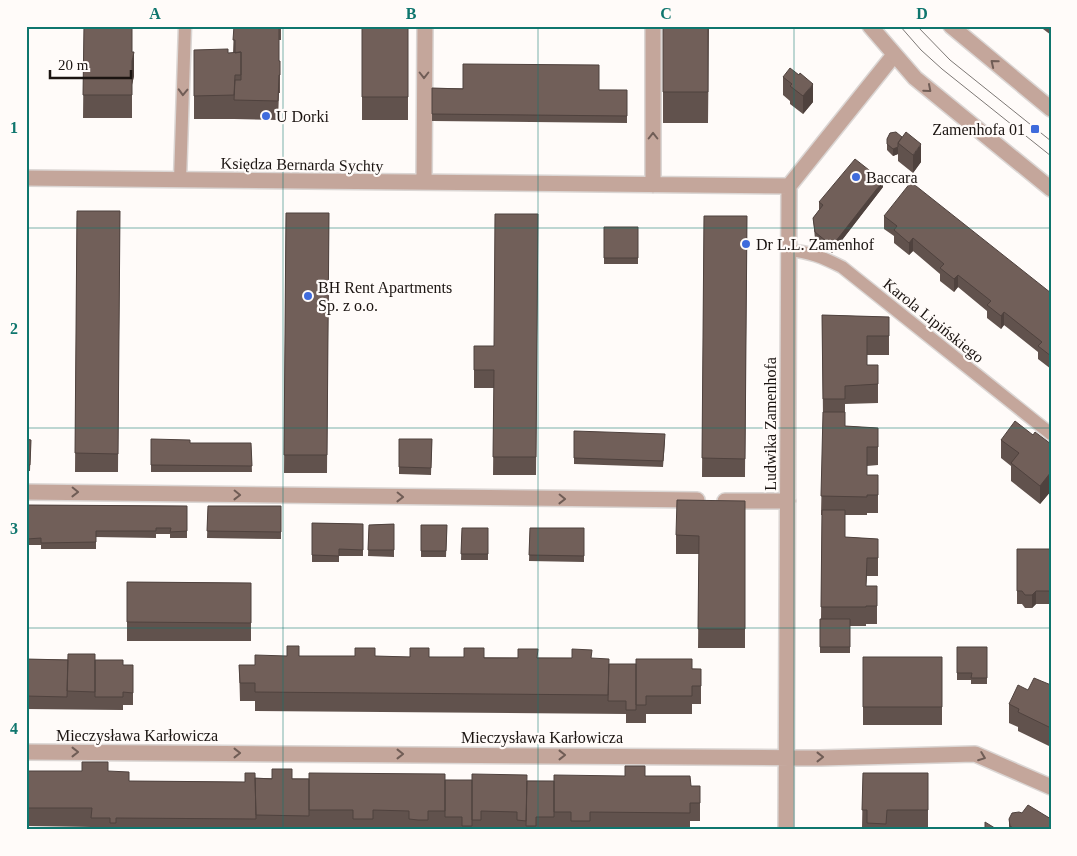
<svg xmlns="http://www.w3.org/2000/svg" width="1077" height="856" viewBox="0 0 1077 856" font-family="'Times New Roman',serif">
	<rect width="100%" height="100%" fill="#fffbf9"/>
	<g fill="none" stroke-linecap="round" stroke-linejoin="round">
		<g stroke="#dbd6d4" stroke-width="15">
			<path id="service" d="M180 180 185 26
				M788 250C810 252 822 257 842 267L1051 434"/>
		</g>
		<g stroke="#dbd6d4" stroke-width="18">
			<path id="minor" d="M26 178 789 186
				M424 182 425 26
				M653 185V26
				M26 492 697 500
				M725 501H788
				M26 752 820 758 975 754 1051 787
				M786 830 789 186 894 55"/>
		</g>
		<g stroke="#dbd6d4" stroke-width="18">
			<path id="tertiary" d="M870 26 915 78 1051 189
				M951 26 1051 109"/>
		</g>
		<use href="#service" stroke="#c4a69b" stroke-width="12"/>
		<use href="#minor" stroke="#c4a69b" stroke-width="15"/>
		<use href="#tertiary" stroke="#c4a69b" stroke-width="15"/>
		<path stroke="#7d7875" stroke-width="1" d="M900 26 921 50 942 69 1051 156
			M917 26 950 60 1051 141"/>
	</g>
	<path fill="#61524d" d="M84 26 134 76 132 84V118H83Z
		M234 26H281V40H279V61H280V93H279L278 120 234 119H194V50L228 53H233Z
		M362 26H408V120H362Z
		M663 26H709L708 123H663Z
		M1039 26H1051V35Z
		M799 75 813 102 803 114 790 104V101L783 95V77Z
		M432 88 627 90V123L432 121Z
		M890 133 921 162 913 173 898 161V154L893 156 887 150V139Z
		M883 187 832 253 815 239 813 218 820 209H819V202Z
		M77 211H120L118 472H75Z
		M286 213H329L327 473H284Z
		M538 214 536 475H493L494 388H474V370L494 346Z
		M704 216H747L745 477H702Z
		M884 216 1051 293V369L1038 359V352L1004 325 1001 329 987 318V311L958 287 954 292 940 281V274L913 251 909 255 894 243V236L884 229Z
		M604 227H638V264H604Z
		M822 315 889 317V355H867V365H878V403L845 404V426L878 428V465L867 466V475H878V513H867V515H845V537L878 539V576H867L866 586H877V624H866V626H850V653H820V619H821L822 515H821L823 418Z
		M574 431 665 441 663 467 574 464Z
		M1033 435 1051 444V491L1040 504 1011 481V466L1001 458V440Z
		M26 439 31 440 30 471H26Z
		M151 439 190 443H251L252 472H151Z
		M399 439H432L431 475 399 474Z
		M745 501V648H698L699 554H676V535Z
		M26 505 187 506V538H170V534H156V538L96 537V549H41V545H27V536H26Z
		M208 506H281V539L207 538Z
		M312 523 363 524V556H339V562H312Z
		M394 524V557L368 556 369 525Z
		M421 525H447L446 557H421Z
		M462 528H488V560H461Z
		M530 528H584V562L529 561Z
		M1017 549H1051V604H1036L1032 608H1025L1022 604H1017Z
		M127 582 251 583V641H127Z
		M957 647H987V684H971V680H957Z
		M299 656 591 658 609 664 701 669V704H692V714H646V723H626V714L255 711V701H240L239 665H255Z
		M863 657H942V725H863Z
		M26 659 95 660 123 665H133V705H123V710L26 709Z
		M1051 685V747L1018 731V727L1009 723V704L1028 690Z
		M26 771H108L129 781 245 782 255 778 554 781 645 776 691 786H700V821H690V830H409V829H373V830H353V829L256 828V824V830H91V827L26 826Z
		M863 773H928V829L887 828V830H867V828H862Z
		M1022 813 1051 830H1009V819Z"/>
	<path fill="#4f423e" d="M134 52V76L132 85V59Z
		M813 84V102L803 114V96Z
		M921 144V162L913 173V155Z
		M898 147V154L893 156V149Z
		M883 181V187L832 253V246Z
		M913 238V251L909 255V243Z
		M958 275V287L954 292V279Z
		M1004 312V325L1001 329V316Z
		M1051 472V491L1040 504V486Z
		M1036 591V604L1032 608V595Z"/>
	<path fill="#715f59" stroke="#4f423e" d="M84 26H132V52H134L132 61V95H83Z
		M234 26H279V61H280V75H279L278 101 234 100 235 80H241V52L235 53V40H233Z
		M362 26H408V97H362Z
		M663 26H708V92H663Z
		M228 49V53L241 52V75H235L234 95 194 96V50Z
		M463 64 599 65V90H627V116L432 114V88L463 89Z
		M790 68 799 75 800 73 813 84 803 96 790 86 792 84 783 77Z
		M896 132 902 137 898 143V147L893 149 887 144V139L890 133Z
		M906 132 921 144 913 155 898 143Z
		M855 159 883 181 832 246 815 232 813 218 823 205 819 202Z
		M911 182 1051 293V356L1038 346 1042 342 1004 312 1001 316 987 305 991 301 958 275 954 279 940 268 944 264 913 238 909 243 894 230 897 226 884 216Z
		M77 211H120L118 454 75 453Z
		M286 213H329L327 455H284Z
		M495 214H538L536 457H493L494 370H474V346H494Z
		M704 216H747L745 459 702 458Z
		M604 227H638V258H604Z
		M822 315 889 317V336H867V365H878V384L845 386V399H823Z
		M823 412H845V426L878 428V447H867V475H878V495H867V497L821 496Z
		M1015 421 1033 435 1035 432 1051 444V472L1040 486 1011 463 1019 453 1001 440Z
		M574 431 665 434 663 461 574 458Z
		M26 439 31 440 30 465H26Z
		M151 439 190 440V443H251L252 466 151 465Z
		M399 439H432L431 468 399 467Z
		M677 500 745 501V629H698L699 536 676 535Z
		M26 505 187 506V531L170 532 171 528H156V531H96V542L41 543V538L27 539Z
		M208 506H281V532L207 531Z
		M822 510H845V537L878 539V558H867L866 586H877V606H866V607H821Z
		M312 523 363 524V550L339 549V556L312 555Z
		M394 524V550H368L369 525Z
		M421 525H447L446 551H421Z
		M462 528H488V554H461Z
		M530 528H584V556L529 555Z
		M1017 549H1051V591H1036L1032 595H1025L1022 591H1017Z
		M127 582 251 583V623L127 622Z
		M820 619H850V647H820Z
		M287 646H299V656H355V648H375V656L410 657V648H429V657H464V648H484V658H518V649H538L537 658H572V649L592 650 591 658 609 659 608 695 255 692V683H240L239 665H255V655L287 656Z
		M957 647H987V678H971L972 673H957Z
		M68 654H95V692L67 691Z
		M863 657H942V707H863Z
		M26 659 68 660 67 697 26 696Z
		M636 659H692V669H701V686H692V696H646V705H636Z
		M95 660H123V665H133V693L123 692V697H95Z
		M609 664H636V710H626V701H608Z
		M1034 678 1051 685V728L1018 712 1019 709 1009 704 1018 685 1028 690Z
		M82 762H108V771L129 772V781L245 782V773H255L256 819 116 818V823H110V818H91L92 808H26V771H82Z
		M625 766H645V776H690L691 786H700V803H690V813L590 812V821H571V812H554V775L625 776Z
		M272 769H292V779H309V816L256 815 255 778 272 779Z
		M309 773 445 774V811H428V820H418L409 819V811L373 810V819H353V810H309Z
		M863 773H928V810H887L886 824 867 823V810H862Z
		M472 774 527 775 526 821 517 820V812L481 811V820H472Z
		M445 780H472V826H462V817H445Z
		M527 781H554V817H536V826H526Z
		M1028 805 1051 819V830H1012L1013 828 1010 826 1009 819 1012 813 1019 812 1022 813Z
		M985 822 998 830H985Z"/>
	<defs><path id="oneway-chevron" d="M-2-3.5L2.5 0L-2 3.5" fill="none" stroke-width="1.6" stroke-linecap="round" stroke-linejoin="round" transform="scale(1.25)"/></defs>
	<g stroke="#705d56">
		<use href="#oneway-chevron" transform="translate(994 63) rotate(-141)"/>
		<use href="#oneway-chevron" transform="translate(424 75) rotate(90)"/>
		<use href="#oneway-chevron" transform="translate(928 89) rotate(41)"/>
		<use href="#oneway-chevron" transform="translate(183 92) rotate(92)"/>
		<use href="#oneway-chevron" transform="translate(653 136) rotate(-90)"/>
		<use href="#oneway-chevron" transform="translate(75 492) rotate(1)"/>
		<use href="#oneway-chevron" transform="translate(237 495) rotate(1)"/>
		<use href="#oneway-chevron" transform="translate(400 497) rotate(1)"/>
		<use href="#oneway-chevron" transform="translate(562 499) rotate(1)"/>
		<use href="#oneway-chevron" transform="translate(75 752)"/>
		<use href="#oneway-chevron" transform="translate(237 753)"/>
		<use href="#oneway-chevron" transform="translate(400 754)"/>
		<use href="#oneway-chevron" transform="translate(562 755)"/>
		<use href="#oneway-chevron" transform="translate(820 757)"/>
		<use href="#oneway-chevron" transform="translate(982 757) rotate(21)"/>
	</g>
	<path fill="none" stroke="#0f766e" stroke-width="1" stroke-opacity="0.55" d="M283 26V830M538 26V830M794 26V830M26 228H1051M26 428H1051M26 628H1051"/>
	<g fill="#3f6bdc" stroke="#fffbf9" stroke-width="2">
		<circle cx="266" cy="116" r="5"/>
		<rect x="1030" y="124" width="10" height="10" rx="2.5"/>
		<circle cx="856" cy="177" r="5"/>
		<circle cx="746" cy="244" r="5"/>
		<circle cx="308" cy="296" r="5"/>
	</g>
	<g text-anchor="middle" stroke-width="4.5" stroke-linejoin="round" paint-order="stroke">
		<g font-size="16" fill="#1b1411" stroke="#fffbf9" text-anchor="start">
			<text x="276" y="122">U Dorki</text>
			<text x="1025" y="135" text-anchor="end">Zamenhofa 01</text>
			<text x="866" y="183">Baccara</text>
			<text x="756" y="250">Dr L.L. Zamenhof</text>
			<text x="318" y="293">BH Rent Apartments<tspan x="318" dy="18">Sp. z o.o.</tspan></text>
		</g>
		<g font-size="16" fill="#1b1411" stroke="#fffbf9">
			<text transform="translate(302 164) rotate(1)" y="6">Księdza Bernarda Sychty</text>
			<text transform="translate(934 320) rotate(39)" y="6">Karola Lipińskiego</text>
			<text transform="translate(770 424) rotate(-90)" y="6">Ludwika Zamenhofa</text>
			<text x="137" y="741">Mieczysława Karłowicza</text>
			<text x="542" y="743">Mieczysława Karłowicza</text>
		</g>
	</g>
	<rect width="1077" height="856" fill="none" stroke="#fffbf9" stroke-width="55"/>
	<path d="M50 70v8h81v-8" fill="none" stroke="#1b1411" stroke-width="2.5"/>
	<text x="58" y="70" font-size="15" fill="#1b1411" stroke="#fffbf9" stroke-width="4" paint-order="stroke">20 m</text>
	<rect x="28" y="28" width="1022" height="800" fill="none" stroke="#0f766e" stroke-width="2"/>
	<g font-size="16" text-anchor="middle" font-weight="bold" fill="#0f766e">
		<text x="155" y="19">A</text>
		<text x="411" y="19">B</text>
		<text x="666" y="19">C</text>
		<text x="922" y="19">D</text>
		<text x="14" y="133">1</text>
		<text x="14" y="334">2</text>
		<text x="14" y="534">3</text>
		<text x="14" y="734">4</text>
	</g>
</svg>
